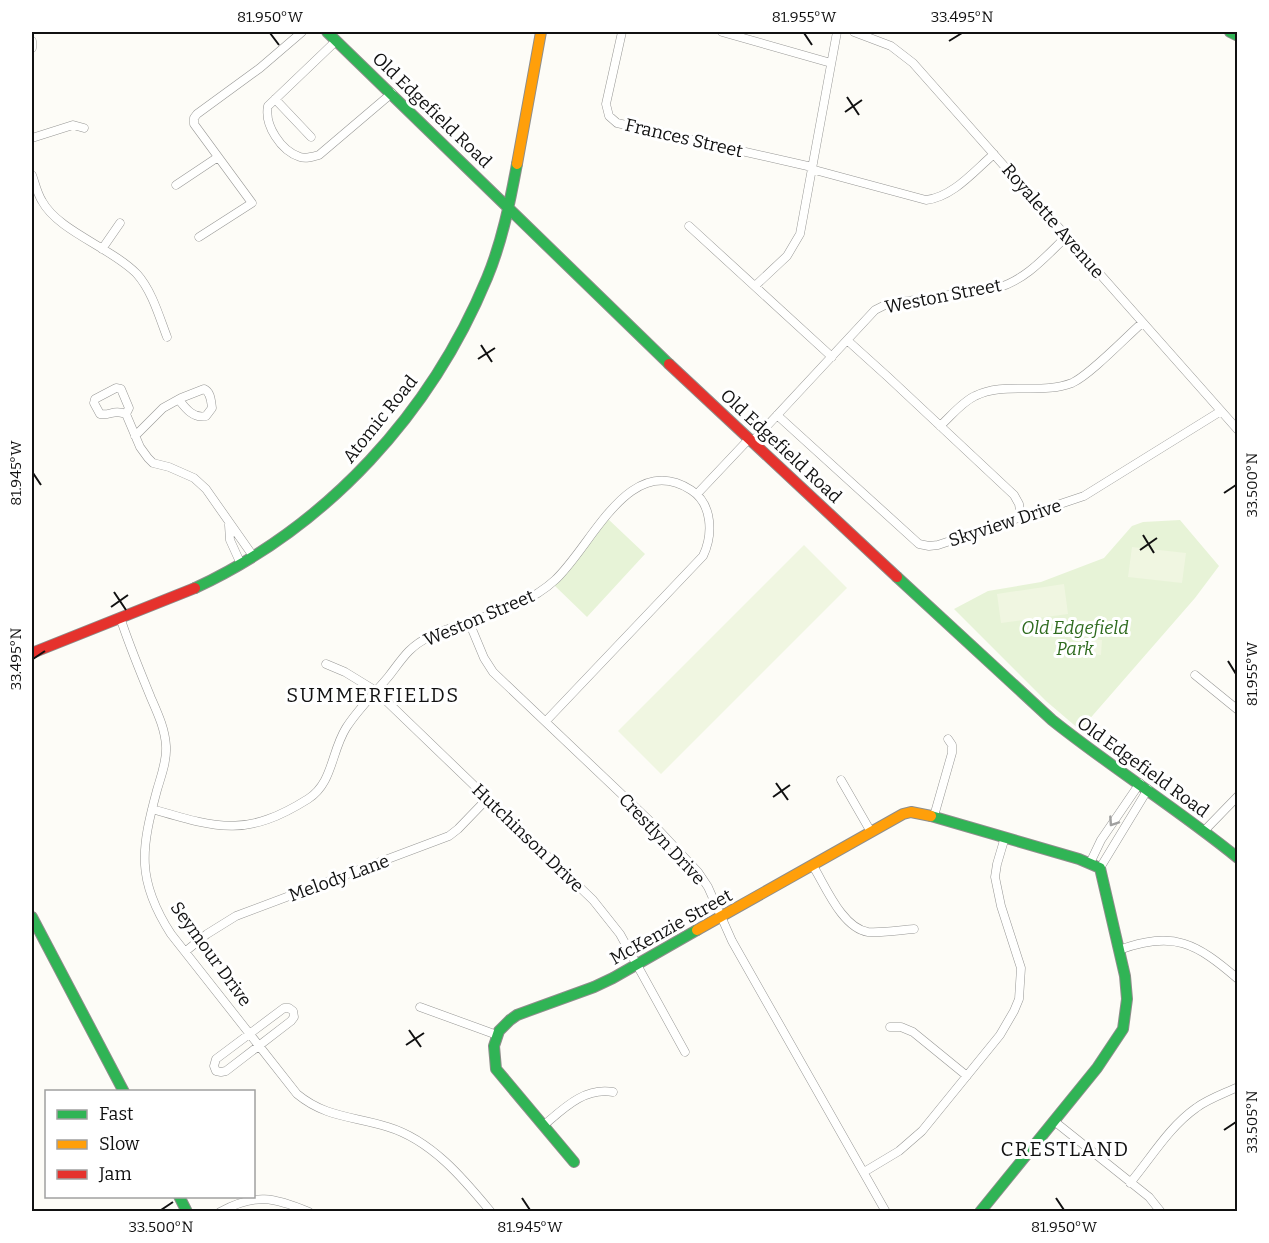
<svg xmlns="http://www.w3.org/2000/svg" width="1269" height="1243" viewBox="0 0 1269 1243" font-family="Bitter,serif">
	<rect width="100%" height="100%" fill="#fdfcf7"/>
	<path fill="#e7f3d7" d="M607 518 645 554 587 617 554 585Z
		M1180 520 1219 566 1195 598 1080 730 1046 701 954 609 988 591 1041 582 1104 558 1132 526 1143 522Z"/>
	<path fill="#f0f6e1" d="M804 545 847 588 661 774 618 731Z
		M1132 547 1186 553 1182 583 1128 577Z
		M1064 584 1068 614 1001 623 997 594Z
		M1080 620 1104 623 1103 637 1079 635Z
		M1079 638 1102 640 1101 655 1077 652Z"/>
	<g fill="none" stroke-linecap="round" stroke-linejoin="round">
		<g stroke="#979795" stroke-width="9">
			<path id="street" d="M622 32 606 104 609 116 617 123 812 167
				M722 32 831 63
				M854 32 891 46 913 63 1238 430
				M32 41V48
				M336 41 268 106C264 125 281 151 300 157 306 159 312 157 319 155L392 93
				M275 99 311 137
				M32 138 73 125 84 128
				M811 169 926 200C953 197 974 171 994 154
				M32 175C35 183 37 193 42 201 58 231 112 248 137 274 152 291 159 316 167 337
				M176 185 218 157
				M689 226 832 357
				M199 237 252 203 194 124V118L197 114 260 68 302 32
				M102 249 120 223
				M755 286 787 256 800 234 837 32
				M847 340 888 377 1014 495 1019 504 1021 517
				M116 388 121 389 129 408 126 414C113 409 111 416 100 414L94 403 95 399Z
				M204 389C211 392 211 401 212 408L206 416C194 419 186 409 179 400L181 398Z
				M126 414 140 447 148 458 153 463 169 467 194 478 206 489 253 556
				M777 415 919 544 929 546 938 545 1084 496 1221 411
				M940 426C951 416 962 402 975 396 1004 381 1041 395 1072 383 1090 375 1126 337 1142 323
				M135 436 163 408 181 398
				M752 442 875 310 887 304 997 288C1026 280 1046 256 1067 236
				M697 494 749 439
				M229 525 230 540 240 562
				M120 617C129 645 140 671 151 698 158 714 165 729 166 746 167 761 161 776 157 790 141 849 136 880 171 934L297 1094C326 1118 354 1116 388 1127 431 1140 463 1178 491 1212
				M469 622 484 658 493 672 653 824 698 872 708 887 732 941 886 1212
				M326 664 345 672 376 691 593 900 620 934 685 1052
				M1195 675 1238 710
				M841 780 871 832
				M152 809C217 828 246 838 308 799 333 783 331 752 346 728 358 709 375 693 389 676 396 667 402 658 409 651 423 637 440 632 457 626 491 614 528 605 555 580 592 546 629 450 691 490 713 504 713 535 703 556L546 721
				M934 816 952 753V745L948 739
				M1204 831 1238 796
				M1090 863 1101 840 1140 783
				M813 866C825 885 842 928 868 932 883 933 899 930 914 929
				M1100 868 1148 789
				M1119 950C1174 930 1196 943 1238 979
				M186 951 207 934 236 916 449 836 458 829 487 799
				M420 1007 497 1035
				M284 1008H289L293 1011 294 1017 291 1021 226 1071 221 1072 216 1071 214 1066 216 1059Z
				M890 1027H901L913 1032 967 1076
				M1054 1121 1149 1197 1161 1212
				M543 1126C563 1109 584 1087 613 1092
				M864 1172 899 1151 922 1131 1000 1035 1014 1011 1019 999 1021 968 1001 906 995 877 997 864 1005 837
				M1130 1183C1151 1158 1169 1127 1196 1108 1208 1099 1223 1094 1238 1087
				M220 1212C255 1193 274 1197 309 1212"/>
		</g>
		<g stroke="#8e8d8b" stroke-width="12">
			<path id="fast" d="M327 32 669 364
				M1230 32 1238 36
				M897 577 1052 720C1112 768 1178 809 1238 858
				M195 588C328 526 431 413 487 278 502 242 510 202 517 164
				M931 816 1079 859 1100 868 1125 976 1127 999 1123 1029 1097 1068 980 1212
				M32 917 124 1092
				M574 1162 496 1069 494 1046 499 1031 510 1020 517 1015 594 987 613 978 697 930
				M179 1196 187 1212"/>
		</g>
		<g stroke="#8e8d8b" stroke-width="12">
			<path id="slow" d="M517 164 541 32
				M697 930 903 814 911 812 931 816"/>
		</g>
		<g stroke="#8e8d8b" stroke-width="12">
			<path id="jam" d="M669 364 897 577
				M32 653 195 588"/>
		</g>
		<use href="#street" stroke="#fffffe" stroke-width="8"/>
		<use href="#fast" stroke="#30b455" stroke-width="10"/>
		<use href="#slow" stroke="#ff9f0a" stroke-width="10"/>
		<use href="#jam" stroke="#e5322d" stroke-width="10"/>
	</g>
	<defs><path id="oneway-chevron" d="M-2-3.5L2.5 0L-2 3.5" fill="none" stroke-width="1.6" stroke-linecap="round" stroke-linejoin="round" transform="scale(1.5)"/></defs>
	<use stroke="#a0a09f" href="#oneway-chevron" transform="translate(1113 822) rotate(124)"/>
	<path fill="none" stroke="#111" stroke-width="2" d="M270 33 279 45M804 33 812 45M949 41 962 33M847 97 859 115M845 112 862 100M481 345 492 362M478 359 495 348M33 473 41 485M1224 493 1236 485M1143 535 1154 553M1140 550 1157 538M114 592 126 610M111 607 128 595M33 659 45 651M1228 661 1236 674M776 783 788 800M773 797 790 785M409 1030 421 1047M406 1045 424 1033M1224 1130 1236 1122M522 1198 530 1210M1056 1198 1064 1210M161 1210 173 1202"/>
	<g text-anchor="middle" stroke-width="6" stroke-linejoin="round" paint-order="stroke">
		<g font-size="18" fill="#111" stroke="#fff">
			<text transform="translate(432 110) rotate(44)" y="6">Old Edgefield Road</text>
			<text transform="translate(684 138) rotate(13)" y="6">Frances Street</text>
			<text transform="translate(1053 221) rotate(49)" y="6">Royalette Avenue</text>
			<text transform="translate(943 296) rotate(-11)" y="6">Weston Street</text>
			<text transform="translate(380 419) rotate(-51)" y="6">Atomic Road</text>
			<text transform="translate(781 446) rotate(43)" y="6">Old Edgefield Road</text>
			<text transform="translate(1005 523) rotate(-18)" y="6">Skyview Drive</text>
			<text transform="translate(479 618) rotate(-23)" y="6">Weston Street</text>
			<text transform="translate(1143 767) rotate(36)" y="6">Old Edgefield Road</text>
			<text transform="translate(528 838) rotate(44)" y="6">Hutchinson Drive</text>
			<text transform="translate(662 839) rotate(47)" y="6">Crestlyn Drive</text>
			<text transform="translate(339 878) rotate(-20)" y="6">Melody Lane</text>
			<text transform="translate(671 927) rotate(-29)" y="6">McKenzie Street</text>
			<text transform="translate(211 954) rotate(54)" y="6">Seymour Drive</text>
		</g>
		<g font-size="18" font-style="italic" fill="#2f6b1f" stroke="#fff">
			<text x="1075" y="634">Old Edgefield<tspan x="1075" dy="21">Park</tspan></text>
		</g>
		<g font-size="20" letter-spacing="1.5" fill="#111" stroke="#fff">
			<text x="373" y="702">SUMMERFIELDS</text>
			<text x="1065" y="1156">CRESTLAND</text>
		</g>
	</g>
	<rect width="1269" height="1243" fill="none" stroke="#ffffff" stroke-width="66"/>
	<rect x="45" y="1090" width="210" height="108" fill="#ffffff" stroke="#a0a0a0" stroke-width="1.5"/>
	<rect x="57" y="1110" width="30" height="9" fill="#30b455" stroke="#a0a0a0" stroke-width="1.5"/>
	<text x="99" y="1120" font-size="18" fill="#111111">Fast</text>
	<rect x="57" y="1140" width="30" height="9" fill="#ff9f0a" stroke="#a0a0a0" stroke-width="1.5"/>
	<text x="99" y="1150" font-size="18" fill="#111111">Slow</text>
	<rect x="57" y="1170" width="30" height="9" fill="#e5322d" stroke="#a0a0a0" stroke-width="1.5"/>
	<text x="99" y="1180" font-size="18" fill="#111111">Jam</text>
	<rect x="33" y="33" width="1203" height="1177" fill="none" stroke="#111" stroke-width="2"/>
	<g font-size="15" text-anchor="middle" fill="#111">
		<text x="270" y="22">81.950°W</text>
		<text x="804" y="22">81.955°W</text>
		<text x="962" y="22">33.495°N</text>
		<text transform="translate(16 473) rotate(-90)" y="5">81.945°W</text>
		<text transform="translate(1252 485) rotate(-90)" y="5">33.500°N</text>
		<text transform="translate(16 659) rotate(-90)" y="5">33.495°N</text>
		<text transform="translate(1252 674) rotate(-90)" y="5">81.955°W</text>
		<text transform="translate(1252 1122) rotate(-90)" y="5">33.505°N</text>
		<text x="161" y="1232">33.500°N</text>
		<text x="530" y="1232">81.945°W</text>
		<text x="1064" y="1232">81.950°W</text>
	</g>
</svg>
